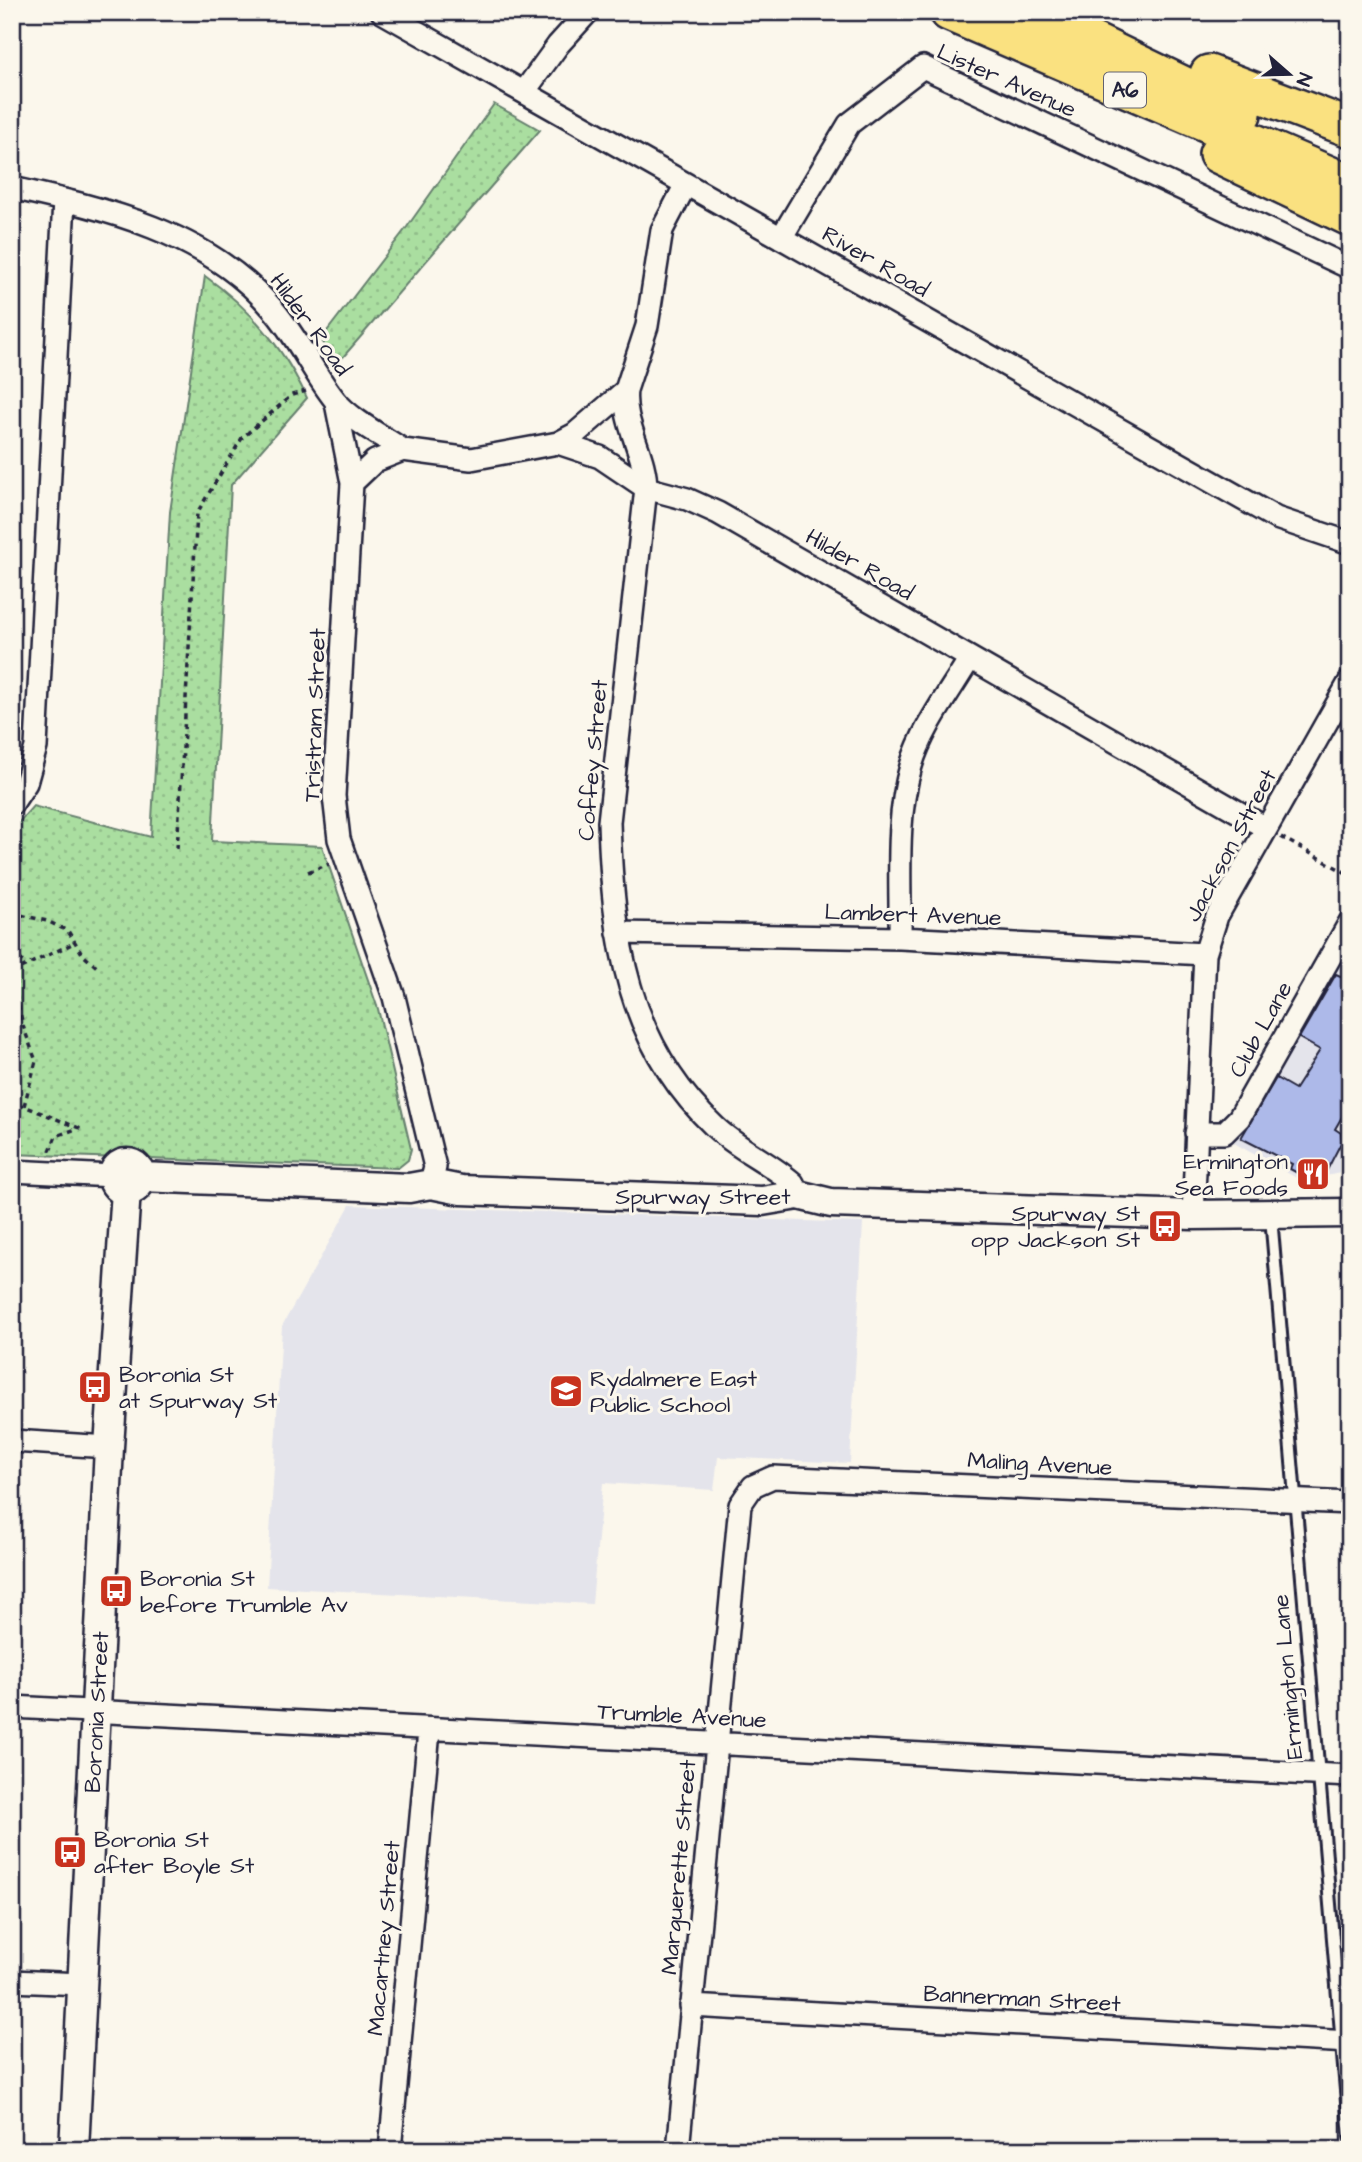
<svg xmlns="http://www.w3.org/2000/svg" width="1362" height="2162" viewBox="0 0 1362 2162" font-family="'Architects Daughter',sans-serif">
	<defs>
		<pattern id="park-dots" width="8" height="8" patternUnits="userSpaceOnUse" patternTransform="scale(1.75)"><rect width="8" height="8" fill="#aadea0"/><path d="M2 2h.1M6 6h.1" fill="none" stroke="#92be8b" stroke-width="1.8" stroke-linecap="round"/></pattern>
	</defs>
	<rect width="100%" height="100%" fill="#fbf7ec"/>
	<filter id="ink" filterUnits="userSpaceOnUse"><feTurbulence type="fractalNoise" baseFrequency=".0143" numOctaves="2"/><feDisplacementMap in="SourceGraphic" scale="14" xChannelSelector="R" yChannelSelector="G"/><feConvolveMatrix kernelMatrix="1 2 1 2 8 2 1 2 1" color-interpolation-filters="sRGB"/></filter>
	<g filter="url(#ink)">
		<path fill="#e4e4eb" d="M1350 940V1171L1302 1181 1234 1143Z
			M350 1205 863 1223 850 1463 718 1457 714 1490 603 1483 592 1604 267 1587 282 1326Z"/>
		<path fill="url(#park-dots)" stroke="#66806e" stroke-width="2" d="M494 104 540 130 337 364 321 339 407 227Z
			M205 276C250 308 284 348 307 398L231 485 212 841 322 846 378 1009 411 1149 408 1160 398 1168 12 1154V830L33 806 151 837 170 512Z"/>
		<path fill="#adb9e9" stroke="#22223b" stroke-width="2" d="M1336 974 1350 980V1103L1335 1129 1341 1133 1342 1141 1325 1174 1310 1180 1290 1169 1292 1164 1241 1138 1276 1078 1295 1089 1320 1050 1299 1038Z"/>
		<g fill="none" stroke-linecap="round" stroke-linejoin="round">
			<g stroke="#22223b" stroke-width="16">
				<path id="lane" d="M1271 1217 1350 2137"/>
			</g>
			<g stroke="#22223b" stroke-width="26">
				<path id="street" d="M382 12 1276 518 1350 543
					M524 92 558 45 588 12
					M12 188C106 209 207 232 272 308 297 336 312 371 335 400 348 418 384 437 403 450
					M781 238 849 124 923 67 1350 268
					M626 390C622 423 646 454 646 488L609 822C613 938 626 1043 715 1127 738 1149 769 1162 793 1183L798 1195
					M336 403 352 483 334 796 339 839 394 997 435 1167 431 1184
					M558 443 575 434 626 390 647 326 662 230 686 184
					M352 483 375 461 403 450 471 459 558 443 600 457 646 488 687 499 718 513 1266 828
					M12 804 26 783 36 747 64 200
					M618 933 900 938 1205 954
					M900 938C901 882 895 820 911 766 922 728 950 692 970 658
					M1196 1133H1224L1239 1118 1350 922
					M12 1171 113 1176
					M1193 1215 1205 954 1217 916 1350 681
					M12 1441 109 1447
					M12 1707 1350 1776
					M12 1981 82 1984
					M691 2006 1350 2042
					M390 2150 429 1731
					M678 2150 740 1505 753 1486 773 1477 1350 1503"/>
			</g>
			<g stroke="#22223b" stroke-width="33">
				<path id="secondary" d="M113 1177a14 14 0 1 1 28 0a14 14 0 1 1-28 0Z
					M141 1177 409 1188 431 1184 461 1190 762 1201 798 1195 831 1203 1193 1215 1350 1213
					M74 2150 109 1447 126 1190"/>
			</g>
			<g stroke="#22223b" stroke-width="42">
				<path id="highway" d="M949 12 1350 184
					M1031 12 1242 114
					M1209 74 1350 128
					M1218 154 1350 217"/>
			</g>
			<path stroke="#22223b" stroke-width="3.5" stroke-dasharray="5 5" stroke-linecap="butt" d="M1281 837 1350 875
				M177 849 197 513 242 438 292 395 306 391
				M308 872 329 864
				M12 913 47 921 68 931 83 955 99 969
				M12 951 25 964
				M12 972 74 943
				M12 976 23 1026 36 1061 24 1106 79 1128 56 1136 48 1156
				M12 1111 23 1106
				M1342 1151 1350 1137"/>
			<use href="#lane" stroke="#fbf7ec" stroke-width="10"/>
			<use href="#street" stroke="#fbf7ec" stroke-width="21"/>
			<use href="#secondary" stroke="#fbf7ec" stroke-width="28"/>
			<use href="#highway" stroke="#fae180" stroke-width="37"/>
		</g>
	</g>
	<defs>
		<g id="restaurant-square" transform="scale(1.75)"><rect x="-9" y="-9" width="18" height="18" rx="4" fill="#c8321e" stroke="#fbf7ec"/><path d="M-5-6h1v4h1v-4h1v4h1v-4h1v5L-1.5 .5V6h-2V.5L-5-1ZM5-6V6H3V1.5H1.5Q1.5-4 5-6Z" fill="#fff"/></g>
		<g id="bus-square" transform="scale(1.75)"><rect x="-9" y="-9" width="18" height="18" rx="4" fill="#c8321e" stroke="#fbf7ec"/><path d="M-5-6H5V4H4V6H2V4H-2V6H-4V4H-5ZM-3.5-4V0h7V-4ZM-3.5 1.2v1.5H-2V1.2ZM2 1.2v1.5H3.5V1.2Z" fill="#fff"/></g>
		<g id="school-square" transform="scale(1.75)"><rect x="-9" y="-9" width="18" height="18" rx="4" fill="#c8321e" stroke="#fbf7ec"/><path d="M0-5L7-2L0 1L-7-2ZM-4 1L0 2.5L4 1V4Q0 6-4 4Z" fill="#fff"/></g>
	</defs>
	<g fill-rule="evenodd">
		<use href="#restaurant-square" x="1313" y="1174"/>
		<use href="#bus-square" x="1165" y="1226"/>
		<use href="#bus-square" x="95" y="1387"/>
		<use href="#school-square" x="566" y="1391"/>
		<use href="#bus-square" x="116" y="1591"/>
		<use href="#bus-square" x="70" y="1852"/>
	</g>
	<g text-anchor="middle" stroke-width="6" stroke-linejoin="round" paint-order="stroke">
		<rect fill="#fbf7ec" stroke="#636270" stroke-width="2" x="1104" y="72.5" width="42" height="35" rx="5"/>
		<g font-size="21" font-weight="bold" fill="#22223b">
			<text x="1125" y="97">A6</text>
		</g>
		<g font-size="23" fill="#22223b" stroke="#fbf7ec">
			<text transform="translate(1007 80) rotate(24)" y="8">Lister Avenue</text>
			<text transform="translate(876 261) rotate(30)" y="8">River Road</text>
			<text transform="translate(311 324) rotate(54)" y="8">Hilder Road</text>
			<text transform="translate(860 564) rotate(30)" y="8">Hilder Road</text>
			<text transform="translate(314 715) rotate(-88)" y="8">Tristram Street</text>
			<text transform="translate(592 760) rotate(-85)" y="8">Coffey Street</text>
			<text transform="translate(1230 845) rotate(-62)" y="8">Jackson Street</text>
			<text transform="translate(913 914) rotate(2)" y="8">Lambert Avenue</text>
			<text transform="translate(1260 1029) rotate(-61)" y="8">Club Lane</text>
			<text x="703" y="1204">Spurway Street</text>
			<text transform="translate(1040 1463) rotate(3)" y="8">Maling Avenue</text>
			<text transform="translate(1287 1677) rotate(-95)" y="8">Ermington Lane</text>
			<text transform="translate(96 1712) rotate(-87)" y="8">Boronia Street</text>
			<text transform="translate(682 1715) rotate(3)" y="8">Trumble Avenue</text>
			<text transform="translate(678 1867) rotate(-85)" y="8">Marguerette Street</text>
			<text transform="translate(383 1938) rotate(-85)" y="8">Macartney Street</text>
			<text transform="translate(1022 1998) rotate(3)" y="8">Bannerman Street</text>
		</g>
		<g font-size="23" fill="#22223b" stroke="#fbf7ec" text-anchor="start">
			<text x="1288" y="1169" text-anchor="end">Ermington<tspan x="1288" dy="26">Sea Foods</tspan></text>
			<text x="1140" y="1221" text-anchor="end">Spurway St<tspan x="1140" dy="26">opp Jackson St</tspan></text>
			<text x="119" y="1382">Boronia St<tspan x="119" dy="26">at Spurway St</tspan></text>
			<text x="590" y="1386">Rydalmere East<tspan x="590" dy="26">Public School</tspan></text>
			<text x="140" y="1586">Boronia St<tspan x="140" dy="26">before Trumble Av</tspan></text>
			<text x="94" y="1847">Boronia St<tspan x="94" dy="26">after Boyle St</tspan></text>
		</g>
	</g>
	<rect width="1362" height="2162" fill="none" stroke="#fbf7ec" stroke-width="42"/>
	<rect x="21" y="21" width="1320" height="2120" fill="none" stroke="#22223b" stroke-width="2.5" filter="url(#ink)"/>
	<g transform="translate(1289 74) rotate(110)" stroke="#fbf7ec" stroke-width="5" paint-order="stroke">
	<path d="M0-5L12 26L0 18L-12 26Z" fill="#22223b"/>
	<text y="-10" font-size="19" font-weight="bold" text-anchor="middle" fill="#22223b">N</text>
	</g>
</svg>
